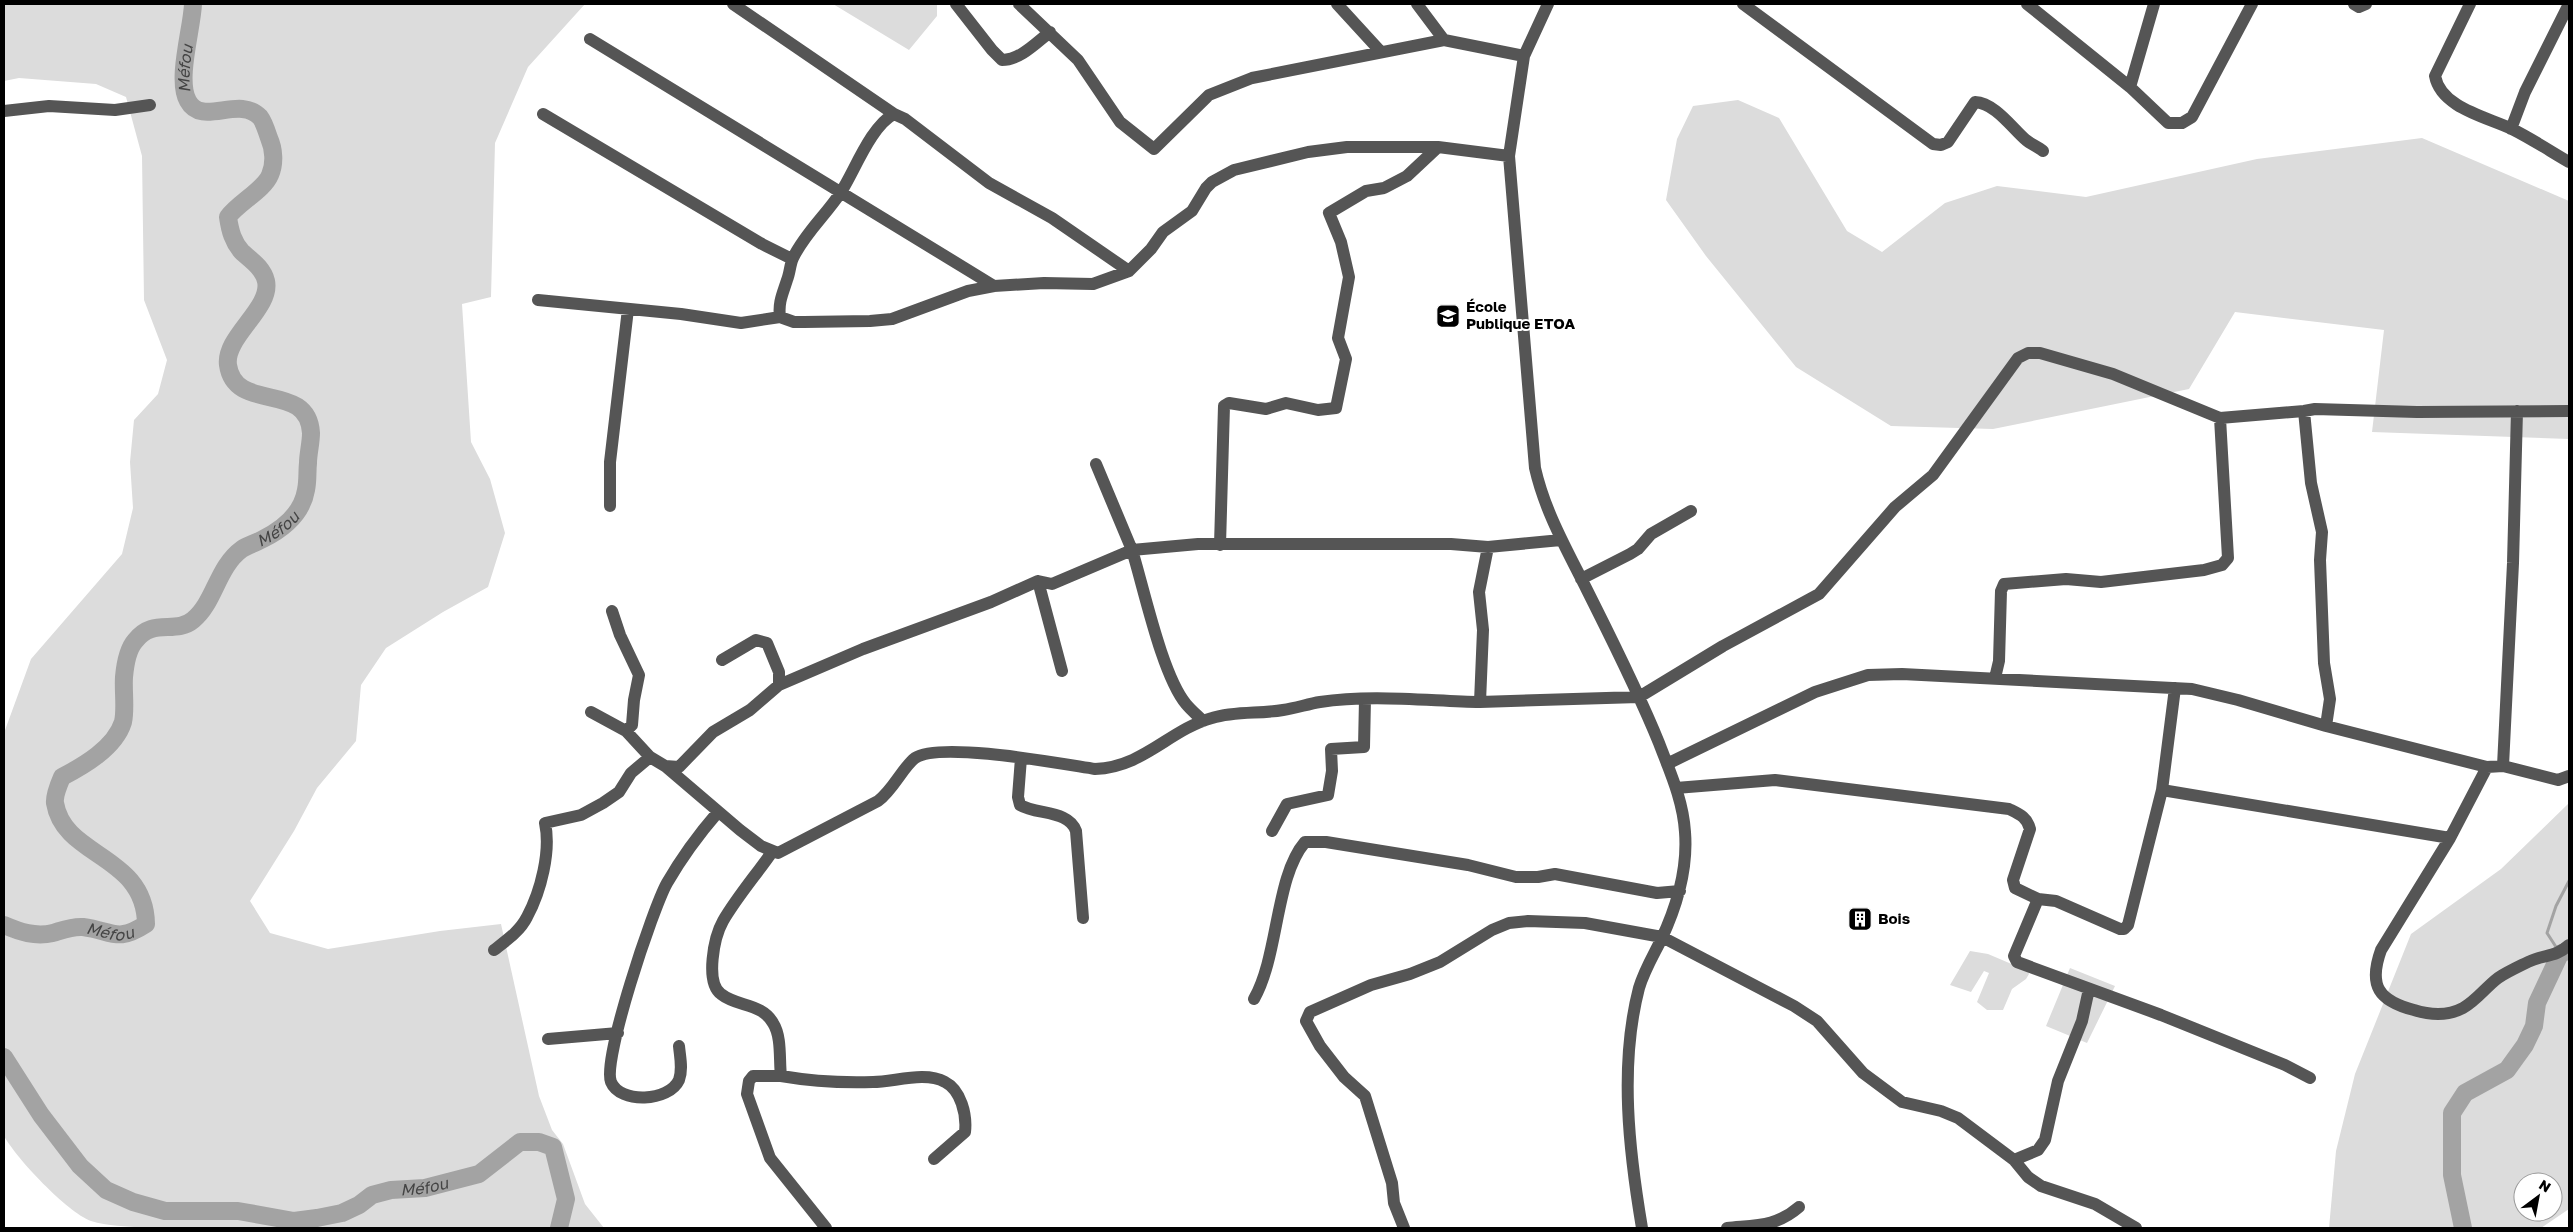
<svg xmlns="http://www.w3.org/2000/svg" width="2573" height="1232" viewBox="0 0 2573 1232" font-family="'Golos Text',sans-serif">
	<rect width="100%" height="100%" fill="#fff"/>
	<path fill="#dcdcdc" fill-rule="evenodd" d="M4 4H585L528 67 495 143 491 297 462 304 471 442 490 479 505 533 488 587 443 612 386 648 361 685 356 741 317 788 294 831 250 901 270 933 328 949 440 931 501 924 539 1096 552 1130 563 1144 585 1204 604 1228H144C127 1226 107 1226 91 1221 67 1212 16 1158 4 1136V733L31 659 122 554 133 508 130 462 134 420 158 394 167 360 144 300 142 156 126 97 96 84 19 78 4 81Z
		M833 4H937V16L909 50Z
		M1738 100 1779 118 1847 231 1882 252 1945 203 1997 186 2086 197 2257 159 2422 138 2569 201V439L2372 432 2384 330 2235 312 2189 389 1993 429 1891 426 1796 367 1706 256 1666 200 1677 139 1693 106Z
		M2569 803V1209L2541 1228H2329L2336 1151 2355 1074 2411 934 2501 869ZM2523 1182H2553V1212H2523Z
		M1970 951 1988 954 2028 971 2029 974 2026 979 2012 989 2003 1010H1987L1977 1002 1989 973 1984 971 1971 992 1950 985Z
		M2070 968 2115 986 2087 1043 2046 1026Z"/>
	<g fill="none" stroke-linecap="round" stroke-linejoin="round">
		<path stroke="#a3a3a3" stroke-width="3" d="M2558 950 2547 933 2556 906 2569 881"/>
		<g stroke="#a3a3a3" stroke-width="18">
			<path id="s1" d="M4 925C20 932 35 937 53 933 63 930 73 926 83 927 113 931 117 943 146 924 145 854 64 858 55 803 54 796 59 784 62 777 83 766 115 748 123 722 126 709 123 691 124 677 125 666 128 649 135 641 153 617 175 635 193 620 215 602 217 567 242 549 248 545 256 543 263 539 283 529 302 514 306 490 308 481 307 472 308 463 308 454 311 443 311 433 308 380 235 414 228 365 224 337 272 308 266 281 263 268 251 260 242 252 233 242 230 231 228 217 238 203 264 190 270 175 275 164 274 149 269 138 267 132 264 122 260 117 239 95 202 127 188 101 176 80 192 29 193 4"/>
			<path id="s2" d="M4 1057 41 1115 80 1166 106 1190 133 1202 165 1211H238L294 1221 317 1218 342 1213 359 1205 372 1195 391 1190 425 1188 479 1174 520 1142H539L553 1147 566 1199 559 1228"/>
			<path d="M2463 1228 2452 1175V1113L2465 1093 2507 1070 2525 1045 2534 1026 2537 1003 2560 954 2569 950"/>
		</g>
		<path stroke="#555" stroke-width="12" d="M733 4 894 114
			M956 4 992 50 1002 60C1020 60 1036 43 1050 32
			M1019 4 1078 60 1120 122 1154 149 1209 95 1252 78 1444 40 1524 56
			M1337 4 1381 52
			M1417 4 1444 40
			M1548 4 1524 56 1509 156 1535 468C1545 512 1567 550 1587 590 1612 640 1638 691 1659 743 1670 772 1683 800 1685 832 1688 870 1677 906 1661 940 1653 956 1644 971 1639 988 1619 1065 1629 1151 1642 1228
			M1743 4 1933 144 1941 145 1948 142 1975 102C1995 103 2012 128 2026 140 2031 144 2038 147 2043 151
			M2027 4 2130 87 2168 123H2182L2192 117 2252 4
			M2354 4 2359 7 2366 4
			M2470 4 2435 76C2441 108 2487 117 2512 129 2532 139 2550 151 2569 162
			M590 39 994 286
			M2130 87 2154 4
			M4 111 49 106 115 110 150 105
			M543 114 762 244 792 259
			M2511 129 2525 92 2569 4
			M538 300 681 314 741 323 780 317 794 322H804L870 321 892 319 968 291 994 286 1044 283 1093 284 1129 271 1151 249 1163 232 1192 211 1206 188 1212 182 1234 170 1308 152 1347 147H1438L1509 156
			M780 317C778 302 783 293 787 280 790 273 790 264 793 258 805 233 826 215 841 192 855 170 871 126 894 114L905 119 989 183 1052 218 1129 271
			M2304 411 2311 483 2322 532 2320 560 2324 663 2330 699 2326 726
			M1096 464 1132 550 1198 544H1451L1488 547 1561 540
			M610 506V462L628 309
			M1220 545 1224 406 1229 403 1266 409 1286 403 1318 410 1336 408 1346 359 1338 338 1349 277 1341 242 1329 213 1366 191 1384 188 1407 176 1438 147
			M1581 579 1630 554 1638 549 1651 534 1691 511
			M612 611 620 635 639 675 634 700 632 725 626 731
			M722 660 756 640 767 643 779 672V685
			M1062 671 1038 581 1052 584 1132 550C1144 589 1162 675 1186 704 1191 710 1197 715 1203 721
			M1995 678 1999 661 2001 591 2004 584 2066 579 2101 582 2204 570 2222 565 2228 558 2220 418
			M1480 702 1639 697 1723 646 1819 594 1895 507 1933 475 2018 358 2028 353H2040L2113 374 2220 418 2304 411 2315 409 2417 412 2569 411
			M591 712 626 731 650 757 665 766 740 830 761 846 778 853 878 801C893 790 903 767 915 758 940 741 1062 764 1095 769 1144 767 1169 730 1212 718 1235 711 1260 714 1283 710 1296 708 1308 704 1320 702 1371 694 1429 701 1480 702L1483 630 1479 592 1488 547
			M1021 758 1018 797 1020 805C1037 815 1069 810 1076 831L1083 918
			M1667 764 1815 692 1868 675 1902 674 2192 689 2238 700 2326 726 2487 767 2503 766 2513 563 2517 411
			M665 766 679 767 713 732 750 710 779 685 863 649 991 602 1038 581
			M2503 766 2558 780 2569 776
			M2487 767 2450 838 2381 950C2368 986 2379 1001 2414 1010 2430 1015 2448 1016 2463 1008 2476 1001 2486 987 2498 978 2507 972 2518 967 2528 962 2544 954 2555 958 2569 945
			M1676 788 1775 780 2009 809C2019 814 2027 817 2030 829L2013 880 2015 888 2038 899 2056 901 2120 929H2124L2128 925 2162 790 2175 688
			M2162 790 2450 838
			M1272 831 1287 804 1328 795 1332 771 1331 749 1364 747 1365 699
			M772 852C756 875 737 897 723 921 714 937 705 982 721 994 737 1007 762 1003 773 1023 782 1037 779 1060 781 1076 810 1081 843 1083 873 1082 894 1082 925 1071 945 1082 961 1090 967 1115 965 1132L934 1159
			M2038 899 2014 956 2017 962 2161 1015 2285 1065 2310 1078
			M494 950C507 940 520 931 527 917 541 891 551 851 545 823L581 815 603 803 619 792 631 773 650 757
			M1254 999C1279 955 1275 877 1305 842H1326L1468 865 1516 877H1538L1555 874 1657 893 1680 891
			M548 1039 618 1033
			M679 1046C680 1057 683 1069 679 1080 669 1102 620 1104 611 1082 602 1060 653 908 667 883 682 857 699 834 718 812
			M781 1076H753L749 1081 747 1094 770 1158 826 1228
			M2014 1160 2038 1150 2045 1140 2058 1081 2082 1021 2089 989
			M1404 1228 1394 1203 1392 1183 1365 1096 1344 1077 1320 1046 1306 1021 1310 1012 1371 985 1410 974 1440 962 1492 930 1509 923 1528 921 1585 923 1662 937 1794 1006 1817 1021 1863 1073 1902 1102 1941 1111 1958 1118 2014 1160 2028 1177 2041 1186 2095 1204 2136 1228
			M1727 1228C1756 1225 1776 1227 1799 1207"/>
	</g>
	<defs>
		<g id="school-square" transform="scale(1.25)"><rect x="-9" y="-9" width="18" height="18" rx="4" fill="#000" stroke="#fff"/><path d="M0-5L7-2L0 1L-7-2ZM-4 1L0 2.5L4 1V4Q0 6-4 4Z" fill="#fff"/></g>
		<g id="building-square" transform="scale(1.25)"><rect x="-9" y="-9" width="18" height="18" rx="4" fill="#000" stroke="#fff"/><path d="M-4-6H4V6H1V3H-1V6H-4ZM-2.5-4.3h1.7v1.8h-1.7ZM.8-4.3h1.7v1.8H.8ZM-2.5-1h1.7V.8h-1.7ZM.8-1h1.7V.8H.8Z" fill="#fff"/></g>
	</defs>
	<g fill-rule="evenodd">
		<use href="#school-square" x="1448" y="316"/>
		<use href="#building-square" x="1860" y="919"/>
	</g>
	<g text-anchor="middle" stroke-width="4" stroke-linejoin="round" paint-order="stroke">
		<g font-size="15" font-weight="bold" fill="#000" stroke="#fff" text-anchor="start">
			<text x="1466" y="312">École<tspan x="1466" dy="17">Publique ETOA</tspan></text>
			<text x="1878" y="924">Bois</text>
		</g>
		<g font-size="16" font-style="italic" fill="#444" stroke="#fff">
			<text dy="6" stroke="none"><textPath href="#s1" startOffset="1320">Méfou</textPath></text>
			<text dy="6" stroke="none"><textPath href="#s1" startOffset="692">Méfou</textPath></text>
			<text dy="6" stroke="none"><textPath href="#s1" startOffset="109">Méfou</textPath></text>
			<text dy="6" stroke="none"><textPath href="#s2" startOffset="498">Méfou</textPath></text>
		</g>
	</g>
	<rect width="2573" height="1232" fill="none" stroke="#000000" stroke-width="10"/>
	<g transform="translate(2538 1197) rotate(32)"><circle r="24" fill="#ffffff" stroke="#999999"/>
	<path d="M0-4L9 19L0 12L-9 19Z" fill="#000000"/>
	<text y="-8" font-size="14" font-weight="bold" text-anchor="middle" fill="#000000">N</text>
	</g>
</svg>
